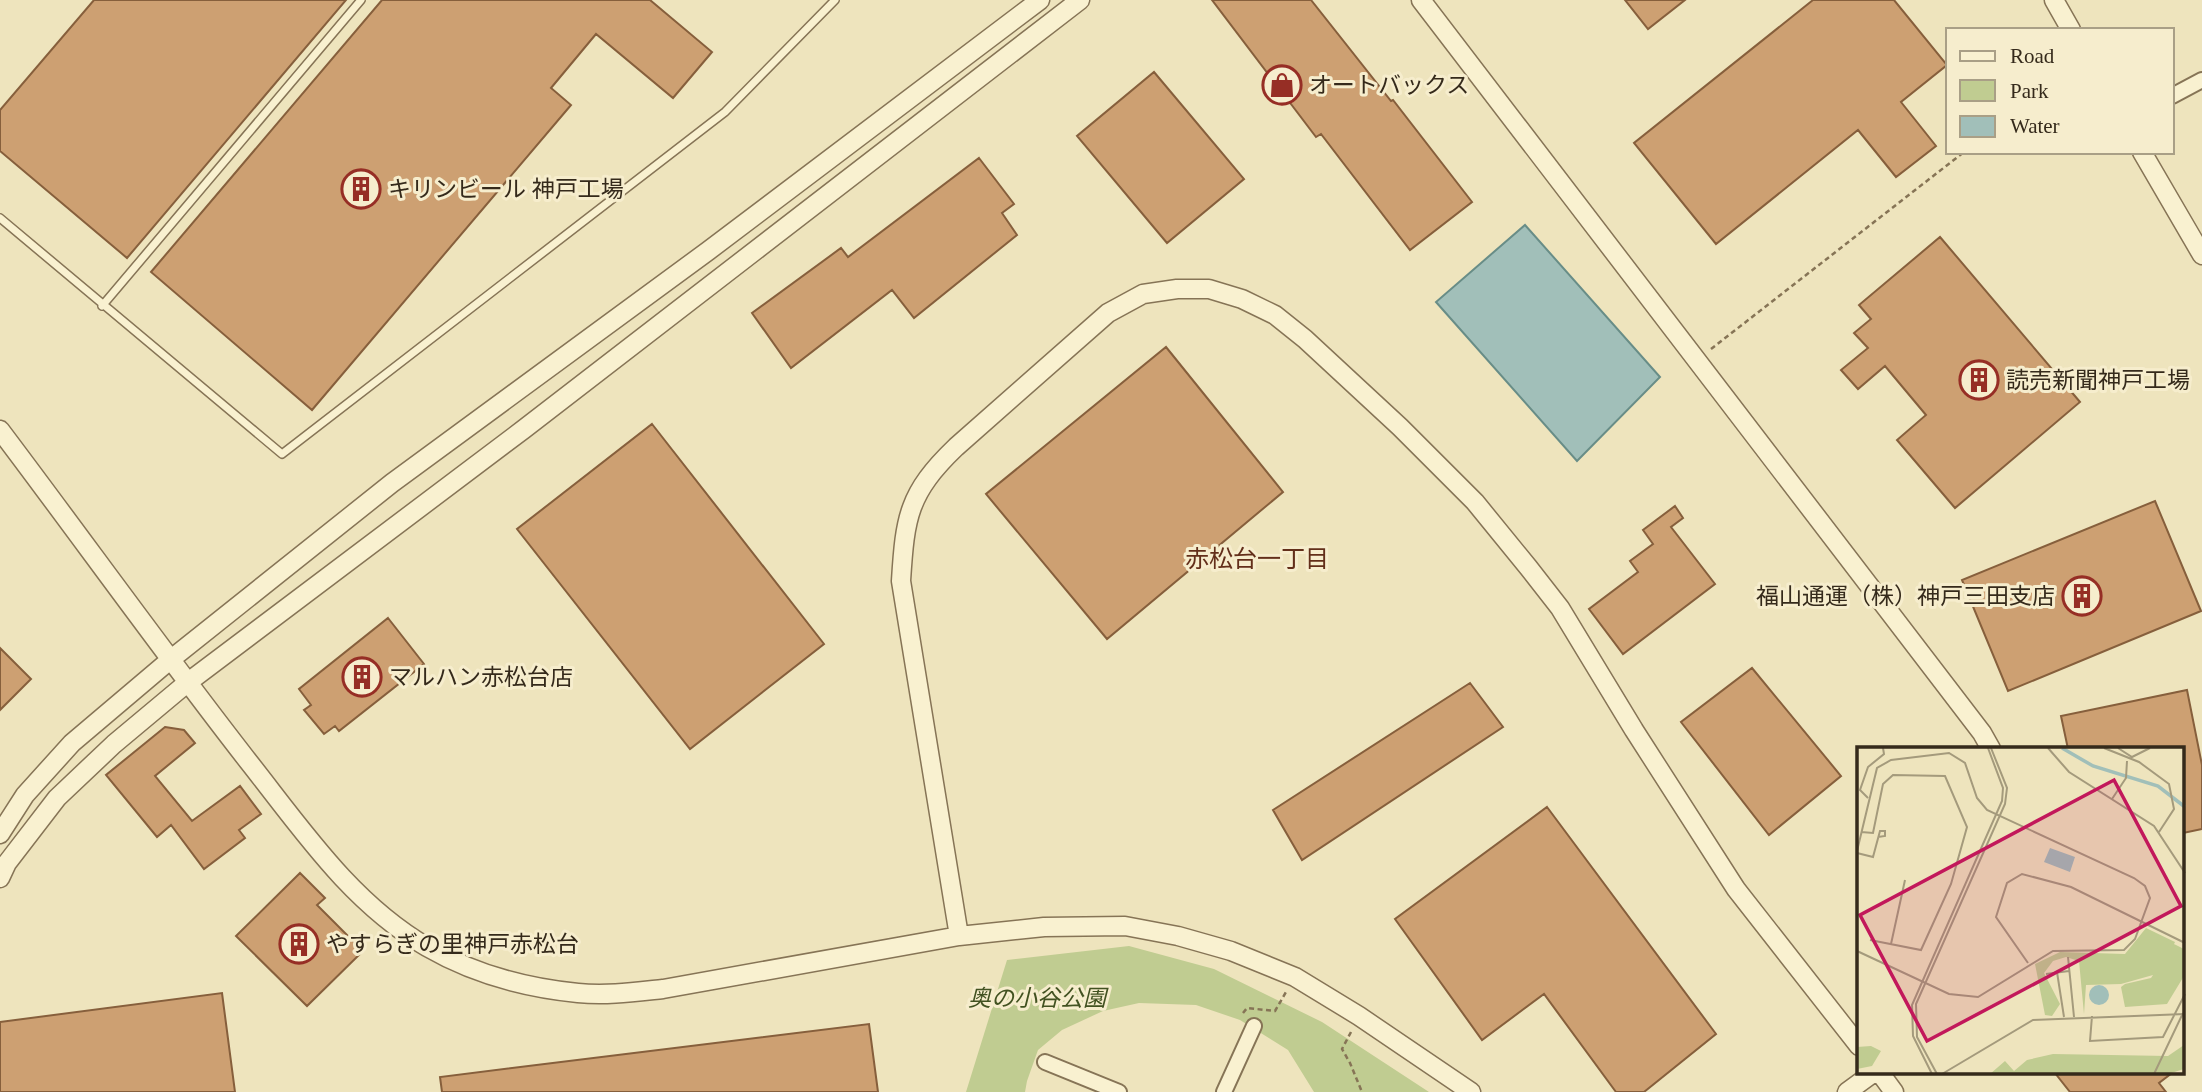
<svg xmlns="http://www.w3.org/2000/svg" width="2202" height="1092" viewBox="0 0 2202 1092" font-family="'Times New Roman','Noto Sans JP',serif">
	<rect width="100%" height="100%" fill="#eee4bd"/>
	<path fill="#c0cc91" d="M1129 946 1214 969 1322 1022 1429 1092H1314L1288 1050 1240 1020 1196 1005 1139 1003 1103 1011 1062 1030 1038 1050 1027 1081 1025 1092H966L1007 960Z"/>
	<path fill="#a1bfb9" stroke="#688d87" stroke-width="2" d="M1525 225 1660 377 1577 461 1436 302Z"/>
	<path fill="#cda072" stroke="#865f3c" stroke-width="2" d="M94 0H346L127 258 0 151V110Z
		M382 0H650L712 52 673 98 596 34 551 88 571 105 312 410 151 272Z
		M1212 0H1311L1391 101 1393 100 1472 202 1410 250 1321 134 1316 137Z
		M1625 0H1685L1648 29Z
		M1813 0H1894L1947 65 1901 102 1936 146 1896 177 1858 130 1716 244 1634 143Z
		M1154 72 1244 179 1167 243 1077 136Z
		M979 158 1014 204 1002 213 1017 235 914 318 892 290 791 368 752 313 841 248 848 257Z
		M1940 237 2080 402 1955 508 1897 440 1926 415 1885 366 1858 389 1841 370 1868 348 1854 333 1871 319 1859 305Z
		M1166 347 1283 492 1107 639 986 494Z
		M652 424 824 644 690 749 517 529Z
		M2155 501 2201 611 2008 691 1962 580Z
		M1675 506 1683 518 1671 527 1715 584 1623 654 1589 609 1638 572 1630 561 1653 544 1643 530Z
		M388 618 424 664 339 731 335 726 324 734 304 710 311 705 299 689Z
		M0 648 31 679 0 710Z
		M1752 668 1841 776 1769 835 1681 722Z
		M1470 683 1503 727 1302 860 1273 810Z
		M2187 690 2202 765V829L2183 833V749H2068L2061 716Z
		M165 727 184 730 195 743 155 776 192 821 240 786 261 814 239 830 245 838 204 869 171 825 157 837 106 775Z
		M1547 807 1716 1034 1644 1092H1616L1544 994 1482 1040 1395 919Z
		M300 873 325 898 317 905 363 951 307 1006 236 936Z
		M222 993 235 1092H0V1022Z
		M869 1024 878 1092H442L440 1077Z
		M2055 1073H2172L2159 1083 2166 1092H2070Z"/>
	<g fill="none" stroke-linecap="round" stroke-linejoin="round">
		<g stroke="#867456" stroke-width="10">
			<path id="service" d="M0 218 282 454 725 112 835 0
				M102 306 361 0"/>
		</g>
		<g stroke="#867456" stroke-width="18">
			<path id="minor" d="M2172 96 2202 80
				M1045 1062 1119 1092
				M1224 1092 1254 1026"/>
		</g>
		<g stroke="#867456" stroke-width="21">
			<path id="tertiary" d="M1421 0 1982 733 1991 749
				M2054 0 2071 30
				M2142 152 2202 255
				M0 430C83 540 163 652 248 761 301 828 351 903 427 947 472 973 526 988 578 993 606 996 635 992 663 989L959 936 1044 927 1125 926 1178 936 1231 951 1295 977 1359 1016 1471 1092
				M0 834 25 795 72 743 170 660 392 483 708 251 1040 0
				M0 878 7 863 57 798 114 744 187 683 524 429 1080 0
				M959 936 901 581C905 517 908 493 956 447L1108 313 1143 294 1177 289H1209L1242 299 1275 315 1305 339 1400 427 1475 502 1528 567 1560 608 1634 730 1736 889 1859 1046
				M1880 1073 1894 1092
				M1847 1092 1873 1073"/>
		</g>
		<path stroke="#867456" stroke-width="2.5" stroke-dasharray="5 3.5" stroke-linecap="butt" d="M1711 349 1964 152
			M1243 1013 1247 1008 1275 1011 1286 992
			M1351 1032 1342 1049 1350 1063 1362 1092"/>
		<use href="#service" stroke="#f9f1d0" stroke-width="7"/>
		<use href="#minor" stroke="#f9f1d0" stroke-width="14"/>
		<use href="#tertiary" stroke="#f9f1d0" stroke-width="18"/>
	</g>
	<defs>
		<g id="shop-ring" transform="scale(2.0125)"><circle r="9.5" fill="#f6edcd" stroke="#962e25" stroke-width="1.5"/><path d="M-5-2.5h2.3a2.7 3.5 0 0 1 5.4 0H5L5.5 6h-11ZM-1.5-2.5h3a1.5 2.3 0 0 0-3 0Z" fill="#962e25"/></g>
		<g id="building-ring" transform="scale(2.0125)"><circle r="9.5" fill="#f6edcd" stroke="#962e25" stroke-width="1.5"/><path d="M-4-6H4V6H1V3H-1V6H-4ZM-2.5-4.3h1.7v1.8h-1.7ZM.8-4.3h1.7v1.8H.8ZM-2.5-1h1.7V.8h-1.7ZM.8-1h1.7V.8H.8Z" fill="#962e25"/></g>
	</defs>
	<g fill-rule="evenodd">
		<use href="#shop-ring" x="1282" y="85"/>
		<use href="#building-ring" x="361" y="189"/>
		<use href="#building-ring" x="1979" y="380"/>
		<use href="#building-ring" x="2082" y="596"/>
		<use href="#building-ring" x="362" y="677"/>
		<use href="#building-ring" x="299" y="944"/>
	</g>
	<g text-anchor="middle" stroke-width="6" stroke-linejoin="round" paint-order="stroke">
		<g font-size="23" fill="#352a1b" stroke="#f6edcd" text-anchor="start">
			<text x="1309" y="93">オートバックス</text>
			<text x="388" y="197">キリンビール 神戸工場</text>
			<text x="2006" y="388">読売新聞神戸工場</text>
			<text x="2055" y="604" text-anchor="end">福山通運（株）神戸三田支店</text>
			<text x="389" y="685">マルハン赤松台店</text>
			<text x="326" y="952">やすらぎの里神戸赤松台</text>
		</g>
		<g font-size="23" font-style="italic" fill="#425221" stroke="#f6edcd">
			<text x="1037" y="1006">奥の小谷公園</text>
		</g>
		<g font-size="24" fill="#632f1a" stroke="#f6edcd">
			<text x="1257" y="567">赤松台一丁目</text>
		</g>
	</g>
	<g transform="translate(1857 747)">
		<rect width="327" height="327" fill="#eee4bd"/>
		<path d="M289 181 318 195 311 210 317 197 327 202V229L310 257 268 260 264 240 268 237 294 231 296 228 264 237 229 238 227 267 222 214 209 210 196 214 187 226 203 257 195 269 188 268 178 217 203 205 268 207ZM327 298V322L311 327H133L148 314 157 324 170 313 196 307 311 309ZM14 299 24 304 15 319 0 322V300Z" fill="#c0cc91"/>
		<path d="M193 101 218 110 213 125 187 115ZM232 248a10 10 0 1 1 20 0a10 10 0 1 1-20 0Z" fill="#a1bfb9"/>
		<path fill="none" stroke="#a1bfb9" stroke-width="3.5" d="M205 1 236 19 301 39 328 60"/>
		<path fill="none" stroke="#a49a7c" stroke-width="2" d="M191 1 212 25 297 79 328 126M247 1 282 15 312 37 317 62 302 85M261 1 275 10 293 1M11 51 3 43 11 20 27 7 26 1M255 52 269 31 270 14M4 85 16 86 26 37 36 28 88 29 110 80 94 137 64 203 13 193M0 104 20 21 34 13 92 6 108 16 120 51 130 63 277 131 288 139 293 151 278 192 267 203 196 204 121 250 92 247 0 204M0 106 16 110 23 84H28V89L21 90M34 197 48 133M211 210 217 270M171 216 139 170 150 136 165 127 214 140 328 196M200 225 207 270M189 227 212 224M235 269 233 294 306 290 328 247M75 327 56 289 55 258 145 54 146 41 131 1M80 327 60 290 59 257 148 57 150 41 134 1M85 327 176 273 328 267M297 327 326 266"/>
		<path fill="#c2185b" fill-opacity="0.15" stroke="#c2185b" stroke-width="3.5" d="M257 33 324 159 70 294 3 168Z"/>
		<rect width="327" height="327" fill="none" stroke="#352a1b" stroke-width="3.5"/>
	</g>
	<rect x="1946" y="28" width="228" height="126" fill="#f6edcd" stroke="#a99f86" stroke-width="2"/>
	<rect x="1960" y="51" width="35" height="10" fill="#f9f1d0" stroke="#a99f86" stroke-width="2"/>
	<text x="2010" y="63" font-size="21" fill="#352a1b">Road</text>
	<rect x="1960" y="80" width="35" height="21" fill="#c0cc91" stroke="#a99f86" stroke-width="2"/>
	<text x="2010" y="98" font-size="21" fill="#352a1b">Park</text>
	<rect x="1960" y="116" width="35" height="21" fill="#a1bfb9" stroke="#a99f86" stroke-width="2"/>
	<text x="2010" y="133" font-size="21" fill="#352a1b">Water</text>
</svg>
